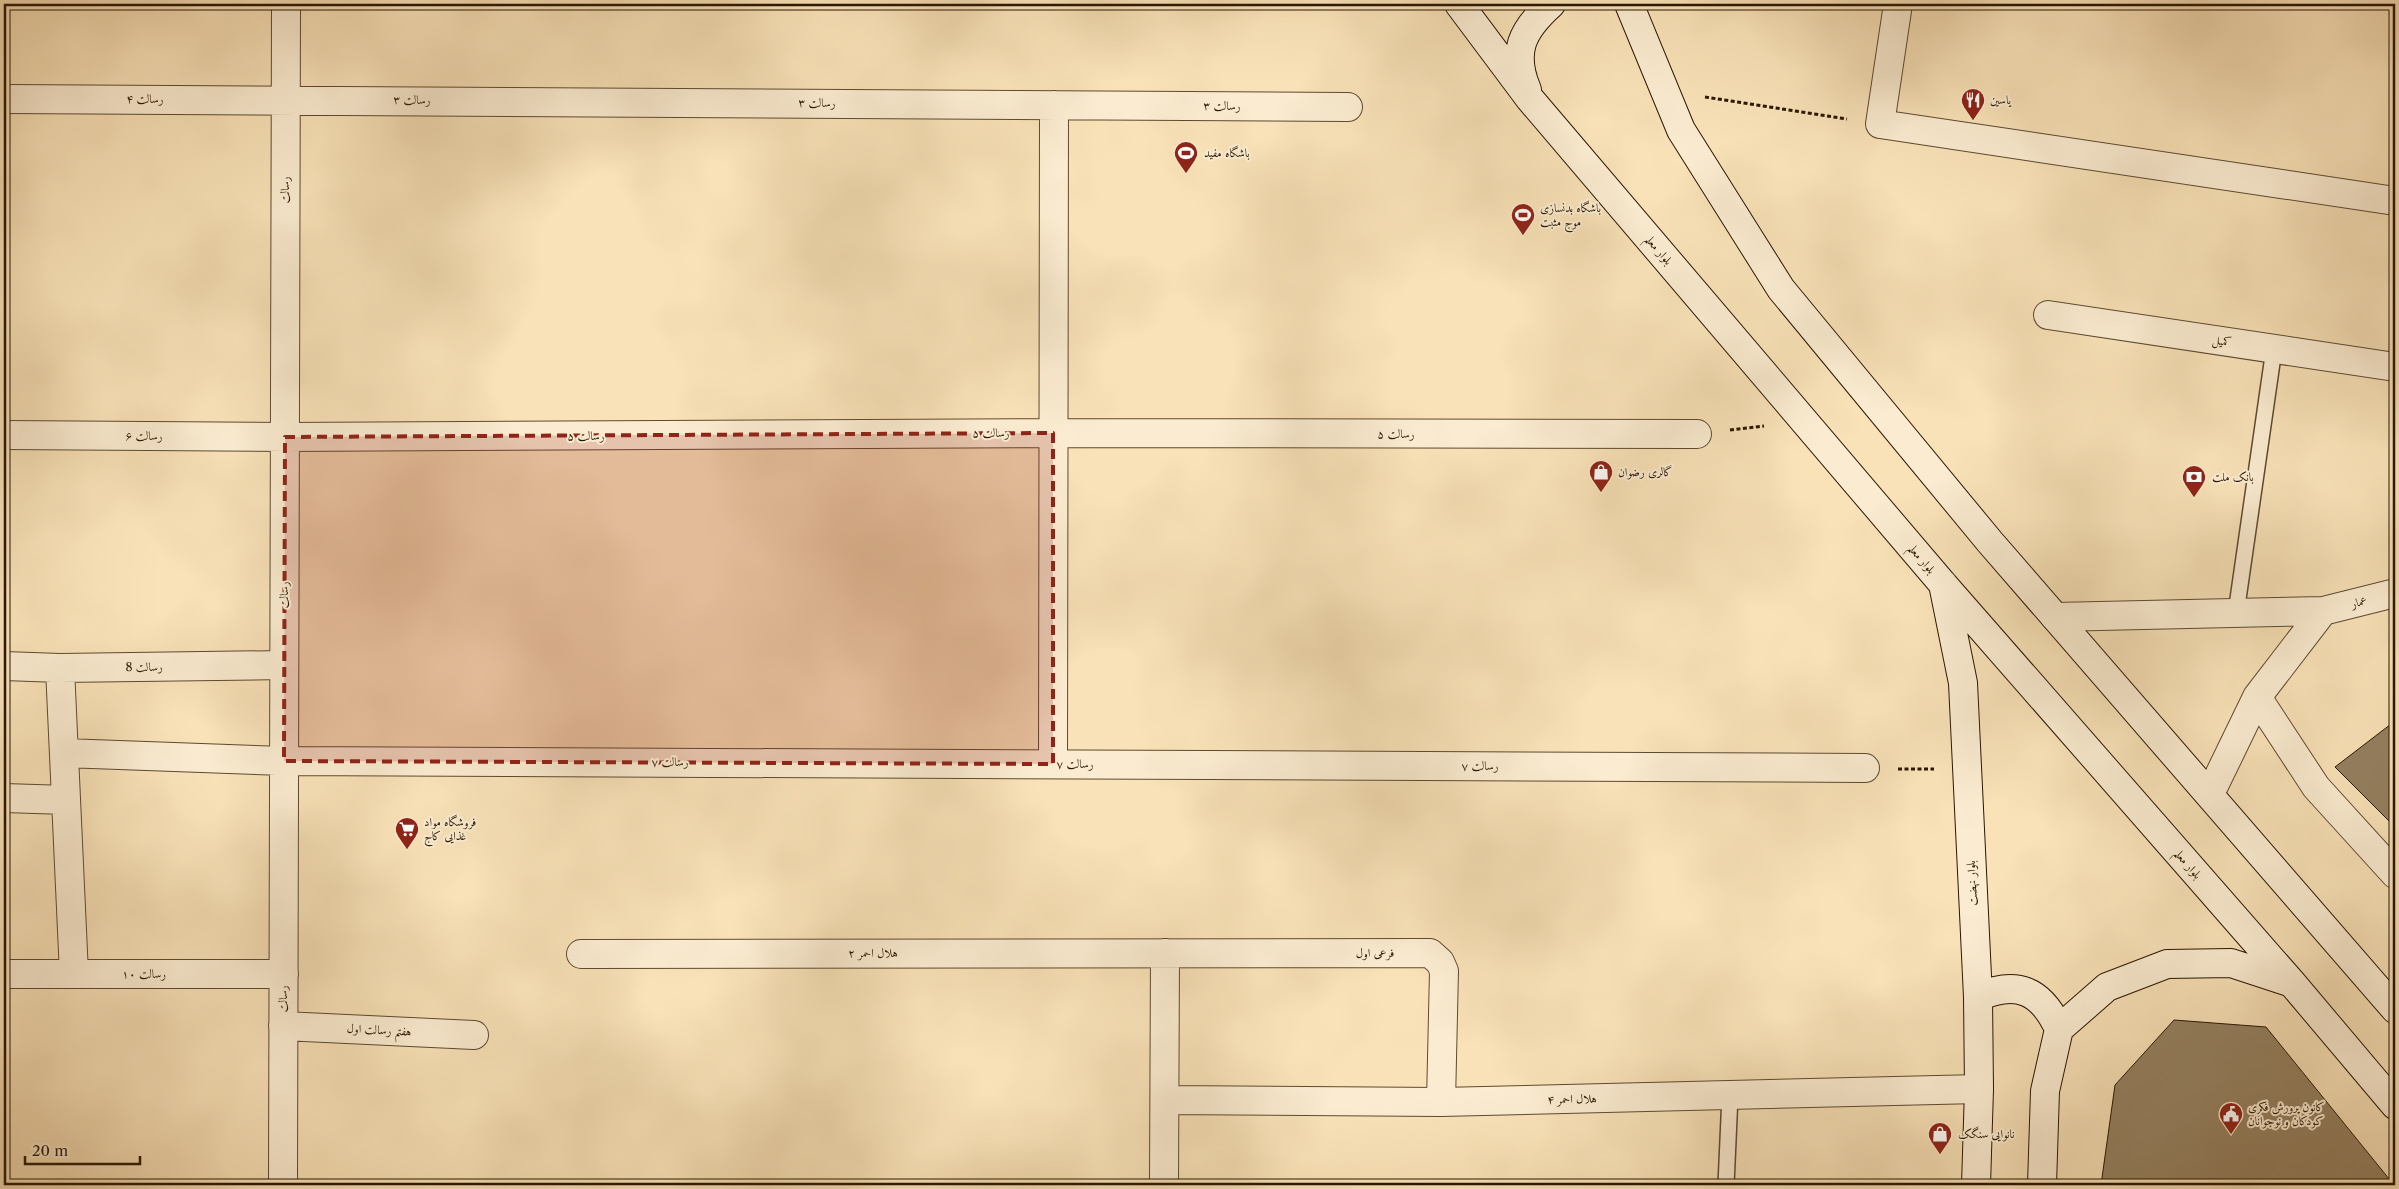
<svg xmlns="http://www.w3.org/2000/svg" width="2399" height="1189" viewBox="0 0 2399 1189" font-family="'Libre Caslon Text',Amiri,serif">
	<rect width="100%" height="100%" fill="#f9e2b8"/>
	<filter id="stains"><feTurbulence type="fractalNoise" baseFrequency=".004" numOctaves="4"/><feColorMatrix values="0 0 0 0 .2 0 0 0 0 .09 0 0 0 0 .02 0 0 0 .5 -.17"/></filter>
	<radialGradient id="worn" r=".72"><stop offset=".6" stop-color="#630" stop-opacity="0"/><stop offset="1" stop-color="#630" stop-opacity=".3"/></radialGradient>
	<path fill="#958161" stroke="#291702" d="M2395 721V827L2335 767Z
		M2174 1020 2266 1027 2394 1185H2101L2115 1085Z"/>
	<g fill="none" stroke-linecap="round" stroke-linejoin="round">
		<g stroke="#5d4a30" stroke-width="18">
			<path id="lane" d="M2236 613 2274 349
				M1726 1185 1730 1095"/>
		</g>
		<g stroke="#5d4a30" stroke-width="30">
			<path id="street" d="M1898 4 1880 124 2395 201
				M4 99 1348 107
				M2048 315 2395 367
				M4 435 285 437 1053 433 1697 434
				M2323 611 2395 593
				M2055 617 2323 611 2257 697 2210 794
				M4 666 60 668 284 665
				M60 668 74 974
				M2257 697 2316 787 2395 874
				M64 753 284 761 1865 768
				M1053 764 1054 105
				M4 798 66 800
				M581 954 1430 953 1440 962 1444 971 1441 1102
				M4 974H284
				M283 1026 474 1035
				M1166 1100 1441 1102 1979 1089
				M283 1185 286 4
				M1164 1185 1165 953"/>
		</g>
		<g stroke="#291702" stroke-width="30">
			<path id="secondary" d="M1459 4 1530 99 1942 583 2292 983 2395 1105
				M1629 4 1681 130 1781 289 1990 542 2395 1009
				M1527 90C1511 52 1522 30 1551 4
				M1943 584 1963 683 1978 997 1979 1089 1976 1185
				M1978 997C2017 980 2041 990 2059 1029
				M2042 1185 2045 1091 2059 1029 2107 987 2167 964 2231 963 2292 983"/>
		</g>
		<path stroke="#291702" stroke-width="3" stroke-dasharray="4 2.5" stroke-linecap="butt" d="M1705 97 1847 119
			M1730 430 1764 426
			M1898 769H1934"/>
		<use href="#lane" stroke="#fbecd1" stroke-width="15"/>
		<use href="#street" stroke="#fbecd1" stroke-width="28"/>
		<use href="#secondary" stroke="#fbecd1" stroke-width="28"/>
	</g>
	<path fill="#8f2418" fill-opacity="0.2" stroke="#8f2418" stroke-width="4" stroke-dasharray="10 6" stroke-linejoin="round" d="M1053 433V764L284 761 285 437Z"/>
	<defs>
		<g id="restaurant-pin" transform="scale(1.25)"><path d="M0 17L-7.5 6A9.5 9.5 0 1 1 7.5 6Z" fill="#8f2418" stroke="#fbecd1"/><path d="M-5-6h1v4h1v-4h1v4h1v-4h1v5L-1.5 .5V6h-2V.5L-5-1ZM5-6V6H3V1.5H1.5Q1.5-4 5-6Z" fill="#fff"/></g>
		<g id="stadium-pin" transform="scale(1.25)"><path d="M0 17L-7.5 6A9.5 9.5 0 1 1 7.5 6Z" fill="#8f2418" stroke="#fbecd1"/><path d="M0-5a6.5 5 0 1 0 0 10a6.5 5 0 1 0 0-10ZM-3.5-1.8h7v3.6h-7Z" fill="#fff"/></g>
		<g id="shop-pin" transform="scale(1.25)"><path d="M0 17L-7.5 6A9.5 9.5 0 1 1 7.5 6Z" fill="#8f2418" stroke="#fbecd1"/><path d="M-5-2.5h2.3a2.7 3.5 0 0 1 5.4 0H5L5.5 6h-11ZM-1.5-2.5h3a1.5 2.3 0 0 0-3 0Z" fill="#fff"/></g>
		<g id="bank-pin" transform="scale(1.25)"><path d="M0 17L-7.5 6A9.5 9.5 0 1 1 7.5 6Z" fill="#8f2418" stroke="#fbecd1"/><path d="M-6-4H6V4H-6ZM0-2.3a2.3 2.3 0 1 0 0 4.6a2.3 2.3 0 1 0 0-4.6Z" fill="#fff"/></g>
		<g id="supermarket-pin" transform="scale(1.25)"><path d="M0 17L-7.5 6A9.5 9.5 0 1 1 7.5 6Z" fill="#8f2418" stroke="#fbecd1"/><path d="M-6-5.5h2.5l.6 2H6L4.5 2H-2.5L-4.4-4H-6ZM-1.5 3.2a1.3 1.3 0 1 0 .1 0ZM3 3.2a1.3 1.3 0 1 0 .1 0Z" fill="#fff"/></g>
		<g id="civic-pin" transform="scale(1.25)"><path d="M0 17L-7.5 6A9.5 9.5 0 1 1 7.5 6Z" fill="#8f2418" stroke="#fbecd1"/><path d="M-.6-6.5H3V-4.5H.6V-3L4-1V1h2V6H-6V1h2V-1L-.6-3ZM-1.2 2.5V6h2.4V2.5Z" fill="#fff"/></g>
	</defs>
	<g fill-rule="evenodd">
		<use href="#restaurant-pin" x="1973" y="100"/>
		<use href="#stadium-pin" x="1186" y="153"/>
		<use href="#stadium-pin" x="1523" y="215"/>
		<use href="#shop-pin" x="1601" y="472"/>
		<use href="#bank-pin" x="2194" y="477"/>
		<use href="#supermarket-pin" x="407" y="829"/>
		<use href="#civic-pin" x="2231" y="1114"/>
		<use href="#shop-pin" x="1940" y="1134"/>
	</g>
	<g text-anchor="middle" stroke-width="4" stroke-linejoin="round" paint-order="stroke">
		<g font-size="12" fill="#291702" stroke="#fbecd1">
			<text x="145" y="103">رسالت ۴</text>
			<text x="412" y="104">رسالت ۳</text>
			<text x="817" y="107">رسالت ۳</text>
			<text x="1222" y="110">رسالت ۳</text>
			<text transform="translate(285 190) rotate(-90)" y="4">رسالت</text>
			<text transform="translate(1659 250) rotate(50)" y="4">بلوار معلم</text>
			<text transform="translate(2222 341) rotate(8)" y="4">کمیل</text>
			<text x="991" y="437">رسالت ۵</text>
			<text x="1396" y="438">رسالت ۵</text>
			<text x="144" y="440">رسالت ۶</text>
			<text x="586" y="440">رسالت ۵</text>
			<text transform="translate(1922 559) rotate(50)" y="4">بلوار معلم</text>
			<text transform="translate(284 595) rotate(-90)" y="4">رسالت</text>
			<text transform="translate(2359 602) rotate(-15)" y="4">عمار</text>
			<text transform="translate(144 667) rotate(-1)" y="4">رسالت 8</text>
			<text x="670" y="766">رسالت ۷</text>
			<text x="1075" y="768">رسالت ۷</text>
			<text x="1480" y="770">رسالت ۷</text>
			<text transform="translate(2188 864) rotate(49)" y="4">بلوار معلم</text>
			<text transform="translate(1972 883) rotate(-93)" y="4">بلوار نهضت</text>
			<text x="873" y="957">هلال احمر ۲</text>
			<text x="1375" y="957">فرعی اول</text>
			<text x="144" y="978">رسالت ۱۰</text>
			<text transform="translate(283 999) rotate(-90)" y="4">رسالت</text>
			<text transform="translate(379 1030) rotate(3)" y="4">هفتم رسالت اول</text>
			<text transform="translate(1572 1099) rotate(-1)" y="4">هلال احمر ۴</text>
		</g>
		<g font-size="12" fill="#291702" stroke="#fbecd1" text-anchor="start">
			<text x="1990" y="104">یاسین</text>
			<text x="1204" y="157">باشگاه مفید</text>
			<text x="1540" y="212">باشگاه بدنسازی<tspan x="1540" dy="14">موج مثبت</tspan></text>
			<text x="1618" y="476">گالری رضوان</text>
			<text x="2212" y="481">بانک ملت</text>
			<text x="424" y="826">فروشگاه مواد<tspan x="424" dy="14">غذایی کاج</tspan></text>
			<text x="2248" y="1111">کانون پرورش فکری<tspan x="2248" dy="14">کودکان و نوجوانان</tspan></text>
			<text x="1958" y="1138">نانوایی سنگک</text>
		</g>
	</g>
	<rect width="2399" height="1189" fill="none" stroke="#f9e2b8" stroke-width="20"/>
	<rect x="5" y="5" width="2389" height="1179" fill="none" stroke="#291702" stroke-width="2.5"/>
	<rect x="10" y="10" width="2379" height="1169" fill="none" stroke="#291702"/>
	<path d="M25 1156v8h115v-8" fill="none" stroke="#291702" stroke-width="2.5"/>
	<text x="32" y="1156" font-size="15" fill="#291702" stroke="#fbecd1" stroke-width="4" paint-order="stroke">20 m</text>
	<rect width="100%" height="100%" filter="url(#stains)"/>
	<rect width="100%" height="100%" fill="url(#worn)"/>
</svg>
